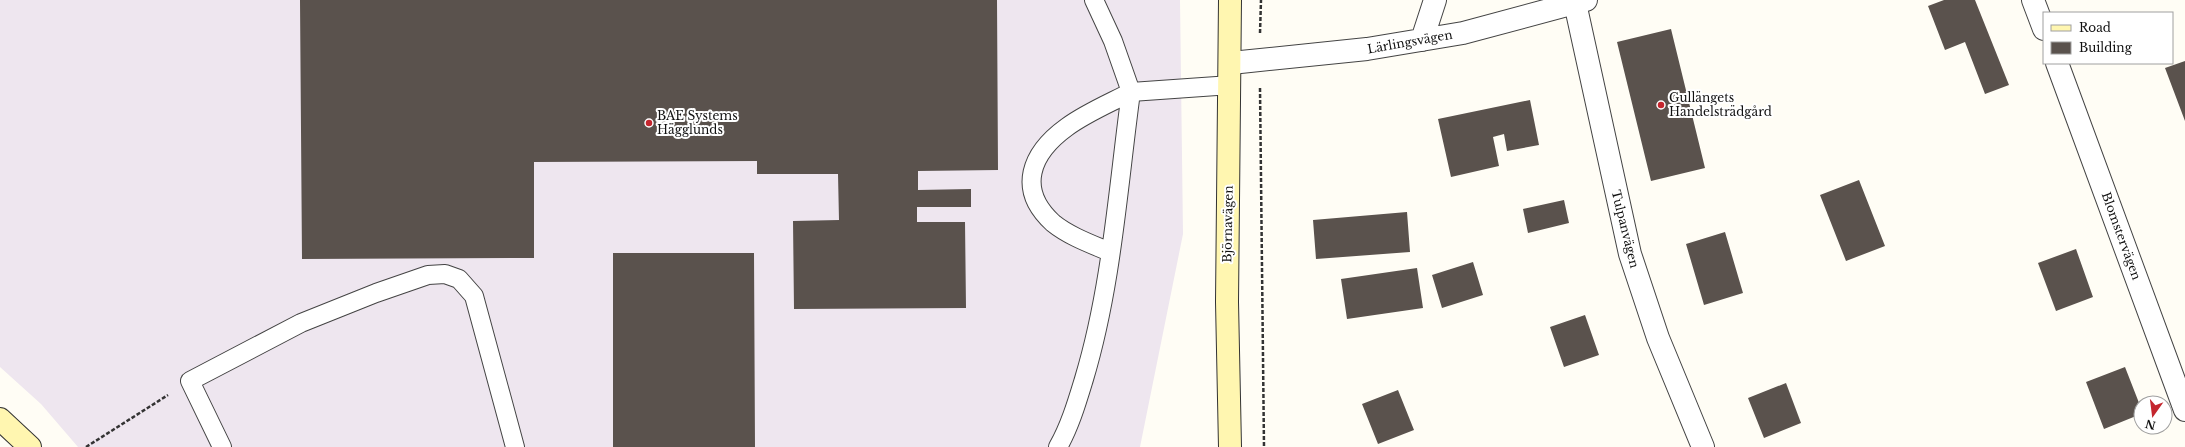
<svg xmlns="http://www.w3.org/2000/svg" width="2185" height="447" viewBox="0 0 2185 447" font-family="'Libre Baskerville',serif">
	<rect width="100%" height="100%" fill="#fffdf5"/>
	<path fill="#eee6ef" d="M0 0H1180L1183 234 1140 447H78L41 404 0 367Z"/>
	<path fill="#5a524d" d="M300 0H997L998 170 918 171V190L971 189V207H917V222H965L966 308 794 309 793 221 839 220 838 174H757V161L534 162V258L302 259Z
		M1944 0H1975L2009 85 1985 94 1965 42 1945 50 1928 6Z
		M1671 29 1705 168 1651 181 1617 42Z
		M2185 61V121L2165 68Z
		M1530 100 1539 145 1507 151 1504 134 1493 137 1499 166 1451 177 1438 119Z
		M1859 180 1885 246 1846 261 1820 195Z
		M1564 200 1569 223 1528 233 1523 209Z
		M1407 212 1410 252 1316 259 1313 220Z
		M1725 232 1743 293 1704 305 1686 244Z
		M2076 249 2093 297 2056 311 2038 263Z
		M613 253H754L755 447H613Z
		M1473 262 1483 295 1442 308 1432 275Z
		M1417 268 1423 308 1347 319 1341 279Z
		M1585 315 1599 355 1564 367 1550 327Z
		M2125 367 2141 408V414L2104 429 2086 382Z
		M1786 383 1801 423 1764 438 1748 398Z
		M1398 390 1414 430 1378 444 1362 404Z"/>
	<g fill="none" stroke-linecap="round" stroke-linejoin="round">
		<g stroke="#444" stroke-width="20">
			<path id="lane" d="M1094 0 1113 41 1131 92C1110 103 1086 113 1067 127 1031 153 1016 189 1053 223 1069 236 1091 244 1110 252
				M222 447 190 381 301 323 376 293 428 275 445 274 459 279 474 296 515 447
				M1058 447C1070 426 1077 402 1084 379 1112 286 1118 187 1131 92L1231 85"/>
		</g>
		<g stroke="#444" stroke-width="24">
			<path id="street" d="M2033 0 2044 29
				M1575 3 1630 254 1658 338 1703 447
				M1422 40 1435 0
				M1231 63 1367 49 1463 33 1586 0
				M2057 63 2185 410"/>
		</g>
		<g stroke="#333" stroke-width="24">
			<path id="secondary" d="M0 419 30 447
				M1230 447 1227 302 1230 0"/>
		</g>
		<path stroke="#333" stroke-width="2.5" stroke-dasharray="4 2" stroke-linecap="butt" d="M1260 33 1261 0
			M1260 88 1264 447
			M86 447 168 395"/>
		<use href="#lane" stroke="#fff" stroke-width="18"/>
		<use href="#street" stroke="#fff" stroke-width="22"/>
		<use href="#secondary" stroke="#fff6b0" stroke-width="22"/>
	</g>
	<g fill="#c4262e" stroke="#fff" stroke-width="1.5">
		<circle cx="1661" cy="105" r="4"/>
		<circle cx="649" cy="123" r="4"/>
	</g>
	<g text-anchor="middle" stroke-width="4" stroke-linejoin="round" paint-order="stroke">
		<g font-size="12" fill="#111" stroke="#fff">
			<text transform="translate(1410 42) rotate(-10)" y="4">Lärlingsvägen</text>
			<text transform="translate(1228 224) rotate(-89)" y="4">Björnavägen</text>
			<text transform="translate(1625 229) rotate(76)" y="4">Tulpanvägen</text>
			<text transform="translate(2121 236) rotate(70)" y="4">Blomstervägen</text>
		</g>
		<g font-size="12" fill="#111" stroke="#fff" text-anchor="start">
			<text x="1669" y="102">Gullängets<tspan x="1669" dy="14">Handelsträdgård</tspan></text>
			<text x="657" y="120">BAE Systems<tspan x="657" dy="14">Hägglunds</tspan></text>
		</g>
	</g>
	<rect x="2043" y="12" width="130" height="52" fill="#ffffff" stroke="#a0a0a0"/>
	<rect x="2051" y="25" width="20" height="6" fill="#fff6b0" stroke="#a0a0a0"/>
	<text x="2079" y="32" font-size="12" fill="#111111">Road</text>
	<rect x="2051" y="42" width="20" height="12" fill="#5a524d" stroke="#a0a0a0"/>
	<text x="2079" y="52" font-size="12" fill="#111111">Building</text>
	<g transform="translate(2153 415) rotate(194)"><circle r="19" fill="#ffffff" stroke="#a0a0a0"/>
	<path d="M0-3L7 15L0 10L-7 15Z" fill="#c4262e"/>
	<text y="-6" font-size="11" font-weight="bold" text-anchor="middle" fill="#111111">N</text>
	</g>
</svg>
